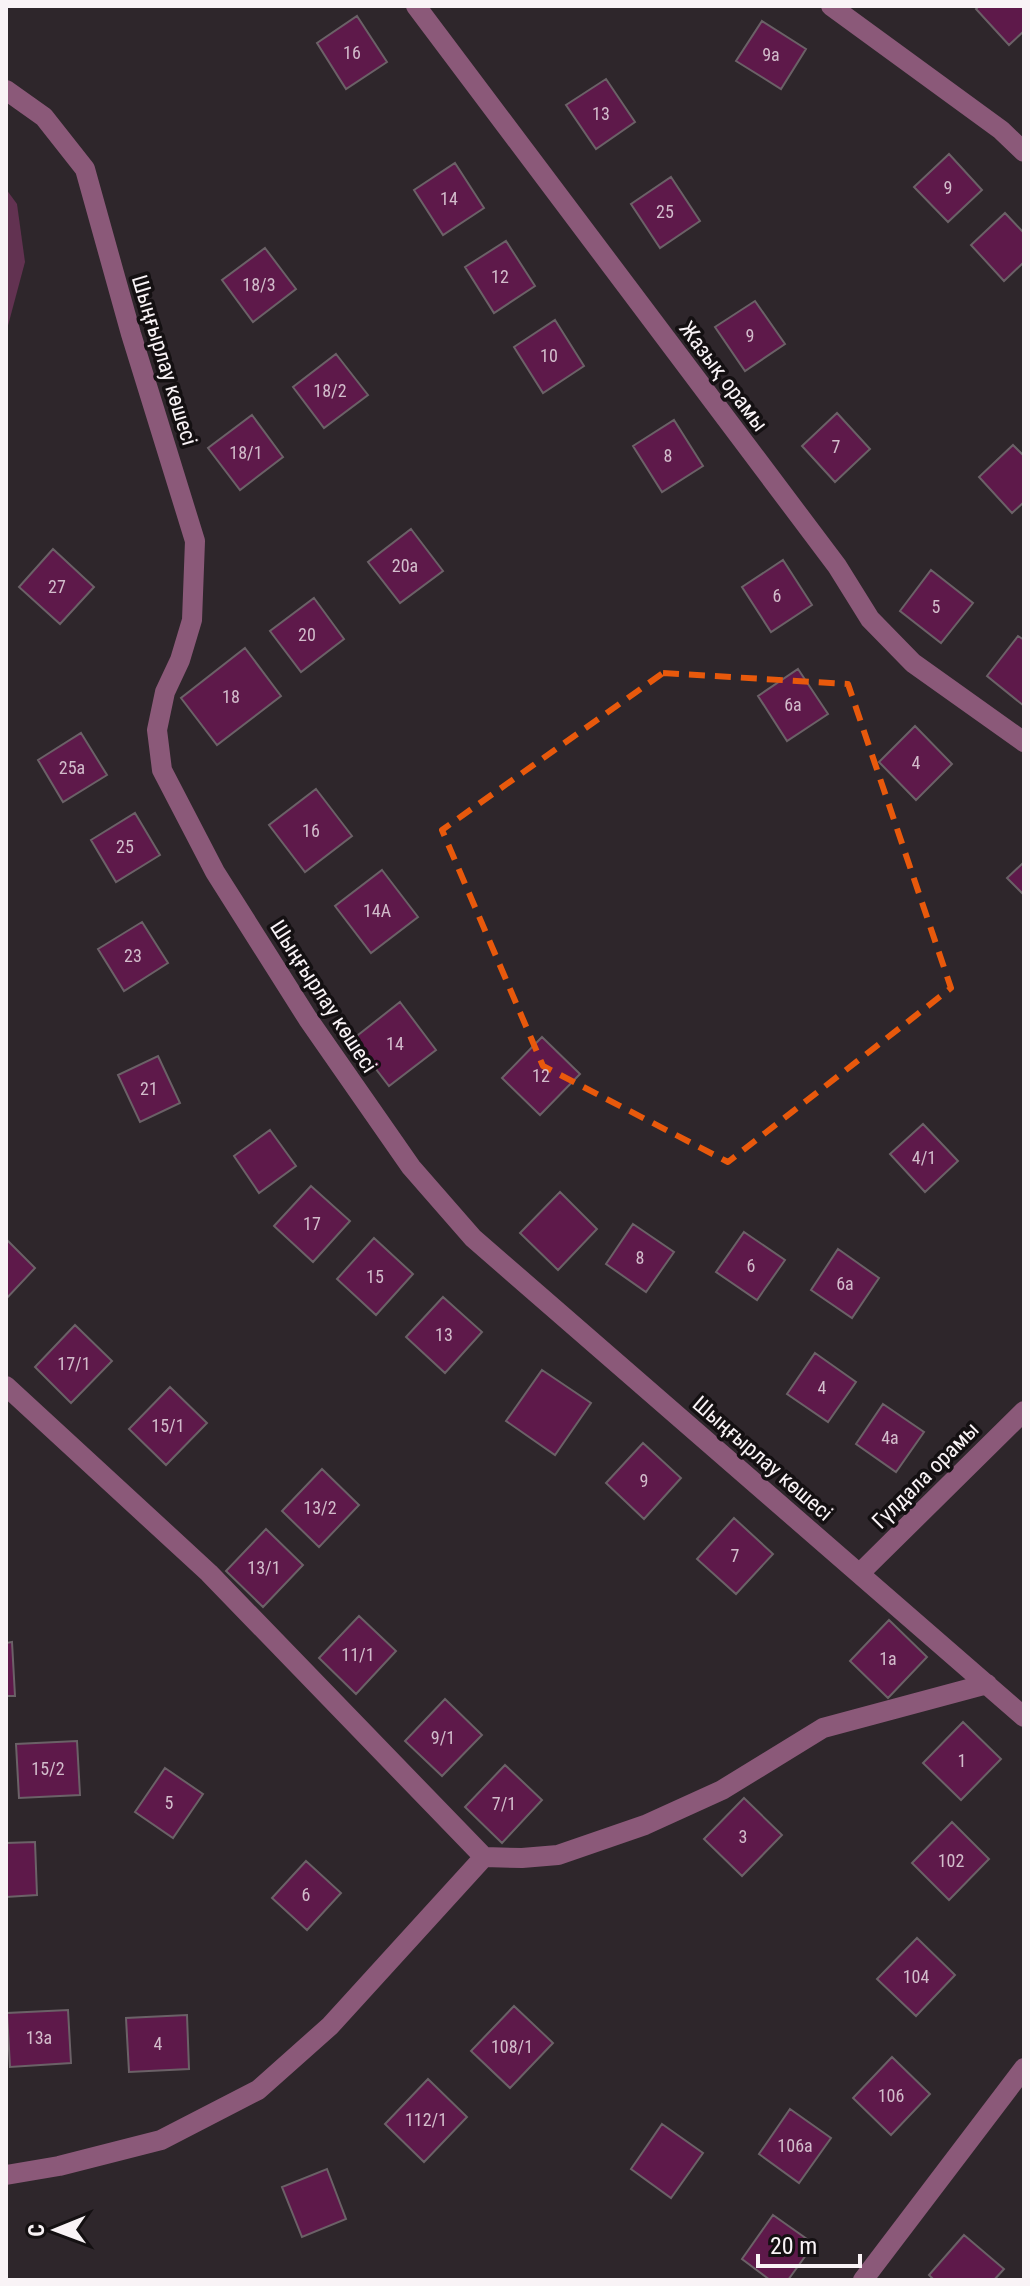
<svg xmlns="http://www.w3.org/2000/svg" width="1030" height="2286" viewBox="0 0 1030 2286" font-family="'Roboto Condensed',sans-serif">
	<rect width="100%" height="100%" fill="#2e262b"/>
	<path fill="#623251" d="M6 189 17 204 25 262 6 333Z"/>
	<path fill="#5e194a" stroke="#6b6167" stroke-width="2" d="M979 6H1024V31L1009 45 976 9Z
		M357 16 387 62 346 89 317 43Z
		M762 21 806 49 781 89 736 61Z
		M606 79 635 122 596 149 566 105Z
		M949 154 982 190 948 222 914 187Z
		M455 163 484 208 443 235 414 190Z
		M671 177 700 221 660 248 631 204Z
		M1005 213 1024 233V262L1004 281 971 245Z
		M506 241 535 286 494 313 465 267Z
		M265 248 296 289 253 322 222 280Z
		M755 301 785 344 745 371 715 327Z
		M555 320 584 366 543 393 514 347Z
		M336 354 368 395 324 428 293 387Z
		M837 413 870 449 835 482 802 446Z
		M252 415 283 457 240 490 208 448Z
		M674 420 703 466 662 492 633 446Z
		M1013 445 1024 456V502L1012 513 979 477Z
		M411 529 443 571 400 603 368 562Z
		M53 549 94 587 60 624 19 587Z
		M783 560 812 605 771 632 742 587Z
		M931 570 973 603 941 643 900 611Z
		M314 598 344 639 301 672 270 631Z
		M1018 636 1024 640V706L987 676Z
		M245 648 281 696 217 745 181 698Z
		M798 669 828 714 787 741 758 696Z
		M915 726 952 764 916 800 879 762Z
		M81 733 107 775 63 802 38 760Z
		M316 789 352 836 305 872 269 825Z
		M135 813 160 855 116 882 91 840Z
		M1024 862V895L1007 878Z
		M382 870 418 917 371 953 335 906Z
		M142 922 168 963 124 991 98 949Z
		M400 1002 436 1050 389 1086 353 1039Z
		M542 1037 580 1074 540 1115 502 1078Z
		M158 1056 180 1103 140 1122 118 1075Z
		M923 1124 958 1161 925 1192 890 1154Z
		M270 1130 296 1166 259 1193 234 1156Z
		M311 1186 350 1221 313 1262 274 1226Z
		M560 1192 597 1229 558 1270 520 1233Z
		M633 1224 674 1252 646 1292 606 1264Z
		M744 1232 785 1260 757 1300 716 1272Z
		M374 1238 413 1274 376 1315 337 1279Z
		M6 1239 35 1268 6 1299Z
		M838 1249 879 1278 852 1318 811 1290Z
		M443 1297 482 1332 445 1373 406 1337Z
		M75 1325 112 1361 71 1403 35 1367Z
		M815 1353 856 1382 828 1422 787 1394Z
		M542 1370 591 1403 555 1455 506 1421Z
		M170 1387 207 1423 166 1465 129 1429Z
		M883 1404 924 1432 896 1472 856 1444Z
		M643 1443 681 1478 644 1519 606 1483Z
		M322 1469 359 1505 319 1547 282 1511Z
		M734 1518 773 1554 736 1594 697 1559Z
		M266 1529 303 1565 263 1607 226 1571Z
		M359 1616 396 1651 356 1694 319 1658Z
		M889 1620 927 1657 888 1698 850 1661Z
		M12 1642 15 1696H6V1643Z
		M445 1699 482 1735 442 1776 405 1741Z
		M963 1722 1001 1759 961 1800 923 1763Z
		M77 1741 80 1795 19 1798 16 1744Z
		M505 1765 542 1800 502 1843 465 1807Z
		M165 1768 203 1794 173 1838 135 1812Z
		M744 1798 782 1835 742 1876 704 1839Z
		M952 1822 989 1859 949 1900 912 1863Z
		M35 1842 37 1895 6 1897V1843Z
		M306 1861 341 1893 307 1930 272 1898Z
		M917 1938 955 1975 916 2016 877 1979Z
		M514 2006 553 2043 510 2088 471 2051Z
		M68 2010 71 2063 10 2067 7 2013Z
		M187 2015 189 2069 129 2072 126 2018Z
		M892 2057 930 2094 891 2135 853 2098Z
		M428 2079 467 2117 424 2162 385 2124Z
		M790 2109 831 2138 799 2183 759 2154Z
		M662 2124 703 2153 671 2198 631 2169Z
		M327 2169 346 2219 302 2237 282 2187Z
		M773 2215 814 2244 788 2280H770L742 2259Z
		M964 2235 1004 2269 994 2280H934L929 2275Z"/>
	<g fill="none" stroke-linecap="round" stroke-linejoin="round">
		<path stroke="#8b5979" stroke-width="20" d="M416 6 837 566 870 619 913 663 1024 742
			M831 6 1001 130 1024 152
			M6 90 44 117 85 169 131 334 195 541 192 620 180 660 165 692 157 730 162 770 215 872 308 1019 411 1167 473 1238 1024 1717
			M6 1386 209 1573 484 1857
			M860 1573 1024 1411
			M6 2175 59 2166 161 2140 258 2090 330 2026 484 1857 522 1858 558 1855 645 1825 722 1790 823 1728 987 1684
			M863 2280 1024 2068"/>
	</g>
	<path fill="none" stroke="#e8590c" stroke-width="6" stroke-dasharray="16 10" stroke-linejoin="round" d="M663 673 848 684 951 988 728 1162 543 1066 442 830Z"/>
	<g text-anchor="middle" stroke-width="7" stroke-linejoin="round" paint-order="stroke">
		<g font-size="18" fill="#d2bccb">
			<text x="352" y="59">16</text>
			<text x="771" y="61">9а</text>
			<text x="601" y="120">13</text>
			<text x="948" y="194">9</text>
			<text x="449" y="205">14</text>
			<text x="665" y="218">25</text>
			<text x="500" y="283">12</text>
			<text x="259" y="291">18/3</text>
			<text x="750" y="342">9</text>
			<text x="549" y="362">10</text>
			<text x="330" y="397">18/2</text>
			<text x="836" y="453">7</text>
			<text x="246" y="459">18/1</text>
			<text x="668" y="462">8</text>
			<text x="405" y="572">20а</text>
			<text x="57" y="593">27</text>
			<text x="777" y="602">6</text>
			<text x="936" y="613">5</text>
			<text x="307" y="641">20</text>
			<text x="231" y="703">18</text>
			<text x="793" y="711">6а</text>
			<text x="916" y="769">4</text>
			<text x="72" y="774">25а</text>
			<text x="311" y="837">16</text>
			<text x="125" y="853">25</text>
			<text x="377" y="917">14А</text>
			<text x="133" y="962">23</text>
			<text x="395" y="1050">14</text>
			<text x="541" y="1082">12</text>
			<text x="149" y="1095">21</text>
			<text x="924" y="1164">4/1</text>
			<text x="312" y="1230">17</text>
			<text x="640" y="1264">8</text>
			<text x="751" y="1272">6</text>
			<text x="375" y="1283">15</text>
			<text x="845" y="1290">6а</text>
			<text x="444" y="1341">13</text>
			<text x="74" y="1370">17/1</text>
			<text x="822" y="1394">4</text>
			<text x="168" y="1432">15/1</text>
			<text x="890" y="1444">4а</text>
			<text x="644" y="1487">9</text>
			<text x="320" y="1514">13/2</text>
			<text x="735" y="1562">7</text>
			<text x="264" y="1574">13/1</text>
			<text x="358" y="1661">11/1</text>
			<text x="888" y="1665">1а</text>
			<text x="443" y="1744">9/1</text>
			<text x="962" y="1767">1</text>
			<text x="48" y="1775">15/2</text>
			<text x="169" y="1809">5</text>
			<text x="504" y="1810">7/1</text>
			<text x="743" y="1843">3</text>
			<text x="951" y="1867">102</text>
			<text x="306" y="1901">6</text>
			<text x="916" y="1983">104</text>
			<text x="39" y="2044">13а</text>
			<text x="158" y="2050">4</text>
			<text x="512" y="2053">108/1</text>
			<text x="891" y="2102">106</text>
			<text x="426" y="2126">112/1</text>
			<text x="795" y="2152">106а</text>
		</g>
		<g font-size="22" fill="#f9f3f6" stroke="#141012">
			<text transform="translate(165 360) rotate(73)" y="8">Шыңғырлау көшесі</text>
			<text transform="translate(724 376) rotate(53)" y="8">Жазық орамы</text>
			<text transform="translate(324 996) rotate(57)" y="8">Шыңғырлау көшесі</text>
			<text transform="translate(763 1458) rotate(41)" y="8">Шыңғырлау көшесі</text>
			<text transform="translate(925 1475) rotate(-45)" y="8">Гүлдала орамы</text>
		</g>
	</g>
	<rect width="1030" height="2286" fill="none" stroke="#f9f3f6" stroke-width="16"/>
	<g transform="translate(56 2230) rotate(269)" stroke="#141012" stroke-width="6" paint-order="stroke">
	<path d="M0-6L14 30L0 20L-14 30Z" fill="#f9f3f6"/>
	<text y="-12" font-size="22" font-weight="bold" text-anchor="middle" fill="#f9f3f6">С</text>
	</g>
	<path d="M758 2254v12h102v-12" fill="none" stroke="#f9f3f6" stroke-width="4"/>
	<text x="770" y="2254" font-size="24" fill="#f9f3f6" stroke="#141012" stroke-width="6" paint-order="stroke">20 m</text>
</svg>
